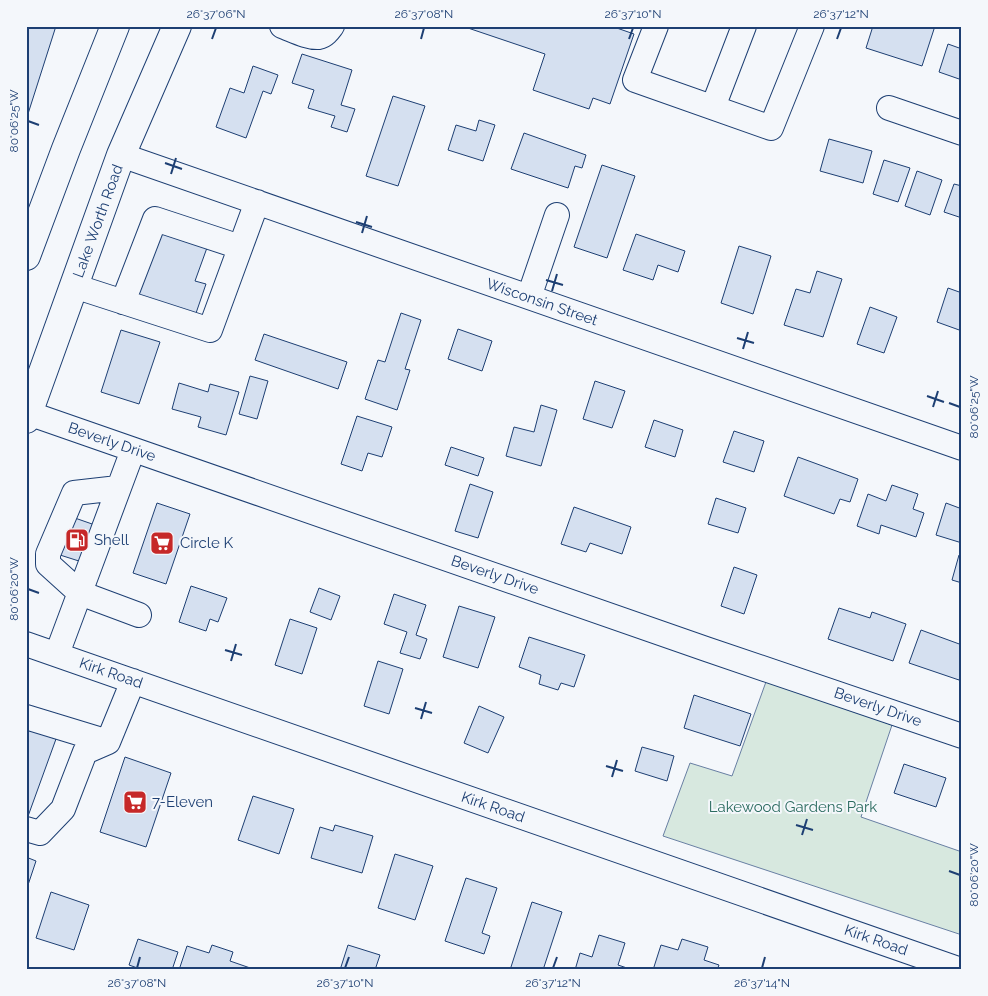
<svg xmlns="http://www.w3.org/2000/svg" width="988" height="996" viewBox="0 0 988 996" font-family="Raleway,sans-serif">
	<rect width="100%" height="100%" fill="#f4f7fb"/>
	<path fill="#d7e8df" stroke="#687fa3" d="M767 679 892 725 861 817 962 852V935L663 836 690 763 732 776Z"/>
	<path fill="#d5e0f0" stroke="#1d3f73" d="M26 26H56L27 117H26Z
		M462 26H611L634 34 610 104 593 98 589 109 533 90 545 54Z
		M873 26H897L904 28 905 26H935L922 66 866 48Z
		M948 44 962 49V80L939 72Z
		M302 54 352 70 341 105 355 109 347 132 331 127 335 116 308 108 314 90 292 83Z
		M253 66 278 75 271 94 263 91 246 138 216 127 230 88 244 93Z
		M393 96 425 106 398 186 366 176Z
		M479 120 495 125 483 161 448 150 456 125 476 131Z
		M524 133 586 155 582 168 575 166 568 188 511 169Z
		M829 139 872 151 863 183 820 171Z
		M884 160 910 168 898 202 873 194Z
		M602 165 635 176 607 258 574 247Z
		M917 171 942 180 930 215 905 206Z
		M954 184 962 186V218L944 212Z
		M161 229 208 245 195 281 206 284 194 319 136 300Z
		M636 234 685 251 678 272 658 265 653 280 623 270Z
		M739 246 771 256 753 314 721 303Z
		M817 271 842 279 823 337 784 325 796 289 810 293Z
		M948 288 962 293V331L937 322Z
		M870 307 897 317 884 353 857 344Z
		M401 313 421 320 405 369 410 370 397 410 365 399 378 360 385 362Z
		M458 329 492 341 482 371 448 359Z
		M121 330 160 342 139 404 101 392Z
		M264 334 347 362 338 389 255 360Z
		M250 376 268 381 257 419 239 414Z
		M595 381 625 391 612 428 583 419Z
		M179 383 208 392 210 384 239 392 226 435 198 427 201 417 172 409Z
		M541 405 557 410 541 466 506 456 514 427 534 432Z
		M357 416 392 427 382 457 368 453 362 471 341 464Z
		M654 420 683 430 675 457 645 447Z
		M734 431 764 441 754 472 723 462Z
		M451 447 484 458 478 476 445 465Z
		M798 457 858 479 850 502 840 499 834 514 784 496Z
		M470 484 493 492 478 538 455 531Z
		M892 485 918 494 913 509 924 513 916 537 881 525 879 534 857 526 868 494 886 501Z
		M716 498 746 508 738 533 708 524Z
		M157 503 190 514 166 584 133 573Z
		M946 503 962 509V543L936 535Z
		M574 507 631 527 622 554 590 543 586 552 561 544Z
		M72 517 95 525 82 562 60 555Z
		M959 555 962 556V583L952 580Z
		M734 567 757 575 744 614 721 606Z
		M191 586 227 598 218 622 210 619 206 631 179 622Z
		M319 588 340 596 331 620 310 612Z
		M394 594 426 605 416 635 427 639 420 659 400 653 407 632 384 624Z
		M459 606 495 617 478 668 443 657Z
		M839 608 870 618 872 612 906 624 893 661 828 639Z
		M290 619 317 628 302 674 275 665Z
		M921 630 962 645V671L959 680 909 663Z
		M529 637 585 655 574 687 561 683 558 690 539 684 541 675 519 667Z
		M378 661 403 669 389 714 364 706Z
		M694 695 751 714 740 746 684 728Z
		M479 706 504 717 488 753 464 743Z
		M26 728 56 739 27 819 26 818Z
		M642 747 674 756 667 781 635 771Z
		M125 757 171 773 146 847 100 832Z
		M904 764 946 778 936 807 894 793Z
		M253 796 294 809 279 854 238 840Z
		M335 825 373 836 362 873 311 858 320 827 333 831Z
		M395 854 433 866 415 920 378 908Z
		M26 857 36 861 26 891Z
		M466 878 497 888 482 933 490 936 484 954 445 941Z
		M51 892 89 905 74 950 36 938Z
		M532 902 562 912 543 970H510Z
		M599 935 625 943 618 965 633 970H575L580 953 592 957Z
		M138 939 178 952 172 970H143L129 965Z
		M682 939 708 947 704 960 719 965 717 970H653L661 945 678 950Z
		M212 945 233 952 230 961 256 970H179L187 946 209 953Z
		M348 945 380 955 375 970H340Z"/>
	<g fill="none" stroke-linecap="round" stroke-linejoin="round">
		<g stroke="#1d3f73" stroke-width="26">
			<path id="minor" d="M282 26C293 30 308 38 319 37 325 36 329 30 332 26
				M656 26 635 80 771 128 812 26
				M713 107 744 26
				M889 108 962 133
				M121 155 962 448
				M74 286 210 330 257 202
				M529 297 557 215
				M123 302 155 219 240 247
				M28 413 706 649 962 736
				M118 488 74 493 48 554V564L80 593 139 615
				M26 644 961 970
				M57 654 133 450
				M26 717 108 742
				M26 829 40 833 63 809 85 752 108 742 133 681"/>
		</g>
		<g stroke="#1d3f73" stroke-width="30">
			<path id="major" d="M26 256 66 149 115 26
				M26 419 121 155 177 26"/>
		</g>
		<use href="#minor" stroke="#f4f7fb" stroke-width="24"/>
		<use href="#major" stroke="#f4f7fb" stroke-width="28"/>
	</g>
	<path fill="none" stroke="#1d3f73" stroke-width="2" d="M212 39 216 28M421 39 424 28M629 39 633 28M837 39 841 28M28 121 39 125M165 163 182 169M171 174 176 158M356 222 372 227M362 233 367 216M546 280 563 285M552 291 557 274M737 338 754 343M743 349 748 332M927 396 944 402M949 403 960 407M933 407 938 391M28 589 39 593M225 650 242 655M231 661 236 644M415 708 432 713M421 719 426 702M606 766 623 771M612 777 617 760M796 825 813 830M802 835 807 819M949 871 960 875M137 968 140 957M345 968 349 957M553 968 557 957M762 968 765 957"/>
	<defs>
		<g id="fuel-square" transform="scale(1.25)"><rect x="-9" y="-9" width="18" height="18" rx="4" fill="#c62828" stroke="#f4f7fb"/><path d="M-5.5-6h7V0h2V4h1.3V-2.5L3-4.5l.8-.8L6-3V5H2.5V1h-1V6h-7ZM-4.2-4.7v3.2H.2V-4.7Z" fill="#fff"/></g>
		<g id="supermarket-square" transform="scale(1.25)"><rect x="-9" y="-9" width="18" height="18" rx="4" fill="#c62828" stroke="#f4f7fb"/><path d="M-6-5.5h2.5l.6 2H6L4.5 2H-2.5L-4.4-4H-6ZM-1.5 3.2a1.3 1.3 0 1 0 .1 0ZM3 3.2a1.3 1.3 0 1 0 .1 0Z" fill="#fff"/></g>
	</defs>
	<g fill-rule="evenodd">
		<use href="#fuel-square" x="77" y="540"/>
		<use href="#supermarket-square" x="162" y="543"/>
		<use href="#supermarket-square" x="135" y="802"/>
	</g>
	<g text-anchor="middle" stroke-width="4" stroke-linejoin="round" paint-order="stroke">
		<g font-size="15" fill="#1d3f73" stroke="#f4f7fb">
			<text transform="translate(98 221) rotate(-70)" y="5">Lake Worth Road</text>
			<text transform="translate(542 302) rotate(19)" y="5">Wisconsin Street</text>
			<text transform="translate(112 442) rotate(19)" y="5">Beverly Drive</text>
			<text transform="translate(495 575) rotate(19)" y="5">Beverly Drive</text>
			<text transform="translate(111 673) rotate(19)" y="5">Kirk Road</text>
			<text transform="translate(878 707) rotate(19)" y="5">Beverly Drive</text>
			<text transform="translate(493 807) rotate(19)" y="5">Kirk Road</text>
			<text transform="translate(876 940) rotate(19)" y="5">Kirk Road</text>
		</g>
		<g font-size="15" fill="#1d3f73" stroke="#f4f7fb" text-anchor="start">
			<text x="94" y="545">Shell</text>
			<text x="180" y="548">Circle K</text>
			<text x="152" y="807">7-Eleven</text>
		</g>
		<g font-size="15" fill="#2c6c60" stroke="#f4f7fb">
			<text x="793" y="812">Lakewood Gardens Park</text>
		</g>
	</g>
	<rect width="988" height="996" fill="none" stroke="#f4f7fb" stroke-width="55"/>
	<rect x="28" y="28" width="932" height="940" fill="none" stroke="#1d3f73" stroke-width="2"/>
	<g font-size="12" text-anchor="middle" fill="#1d3f73">
		<text x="216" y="18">26°37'06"N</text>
		<text x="424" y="18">26°37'08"N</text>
		<text x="633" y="18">26°37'10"N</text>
		<text x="841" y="18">26°37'12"N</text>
		<text transform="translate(14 121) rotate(-90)" y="4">80°06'25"W</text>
		<text transform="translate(974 407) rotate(-90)" y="4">80°06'25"W</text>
		<text transform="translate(14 589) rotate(-90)" y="4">80°06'20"W</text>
		<text transform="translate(974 875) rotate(-90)" y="4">80°06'20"W</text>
		<text x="137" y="987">26°37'08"N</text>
		<text x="345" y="987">26°37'10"N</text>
		<text x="553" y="987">26°37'12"N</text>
		<text x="762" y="987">26°37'14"N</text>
	</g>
</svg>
